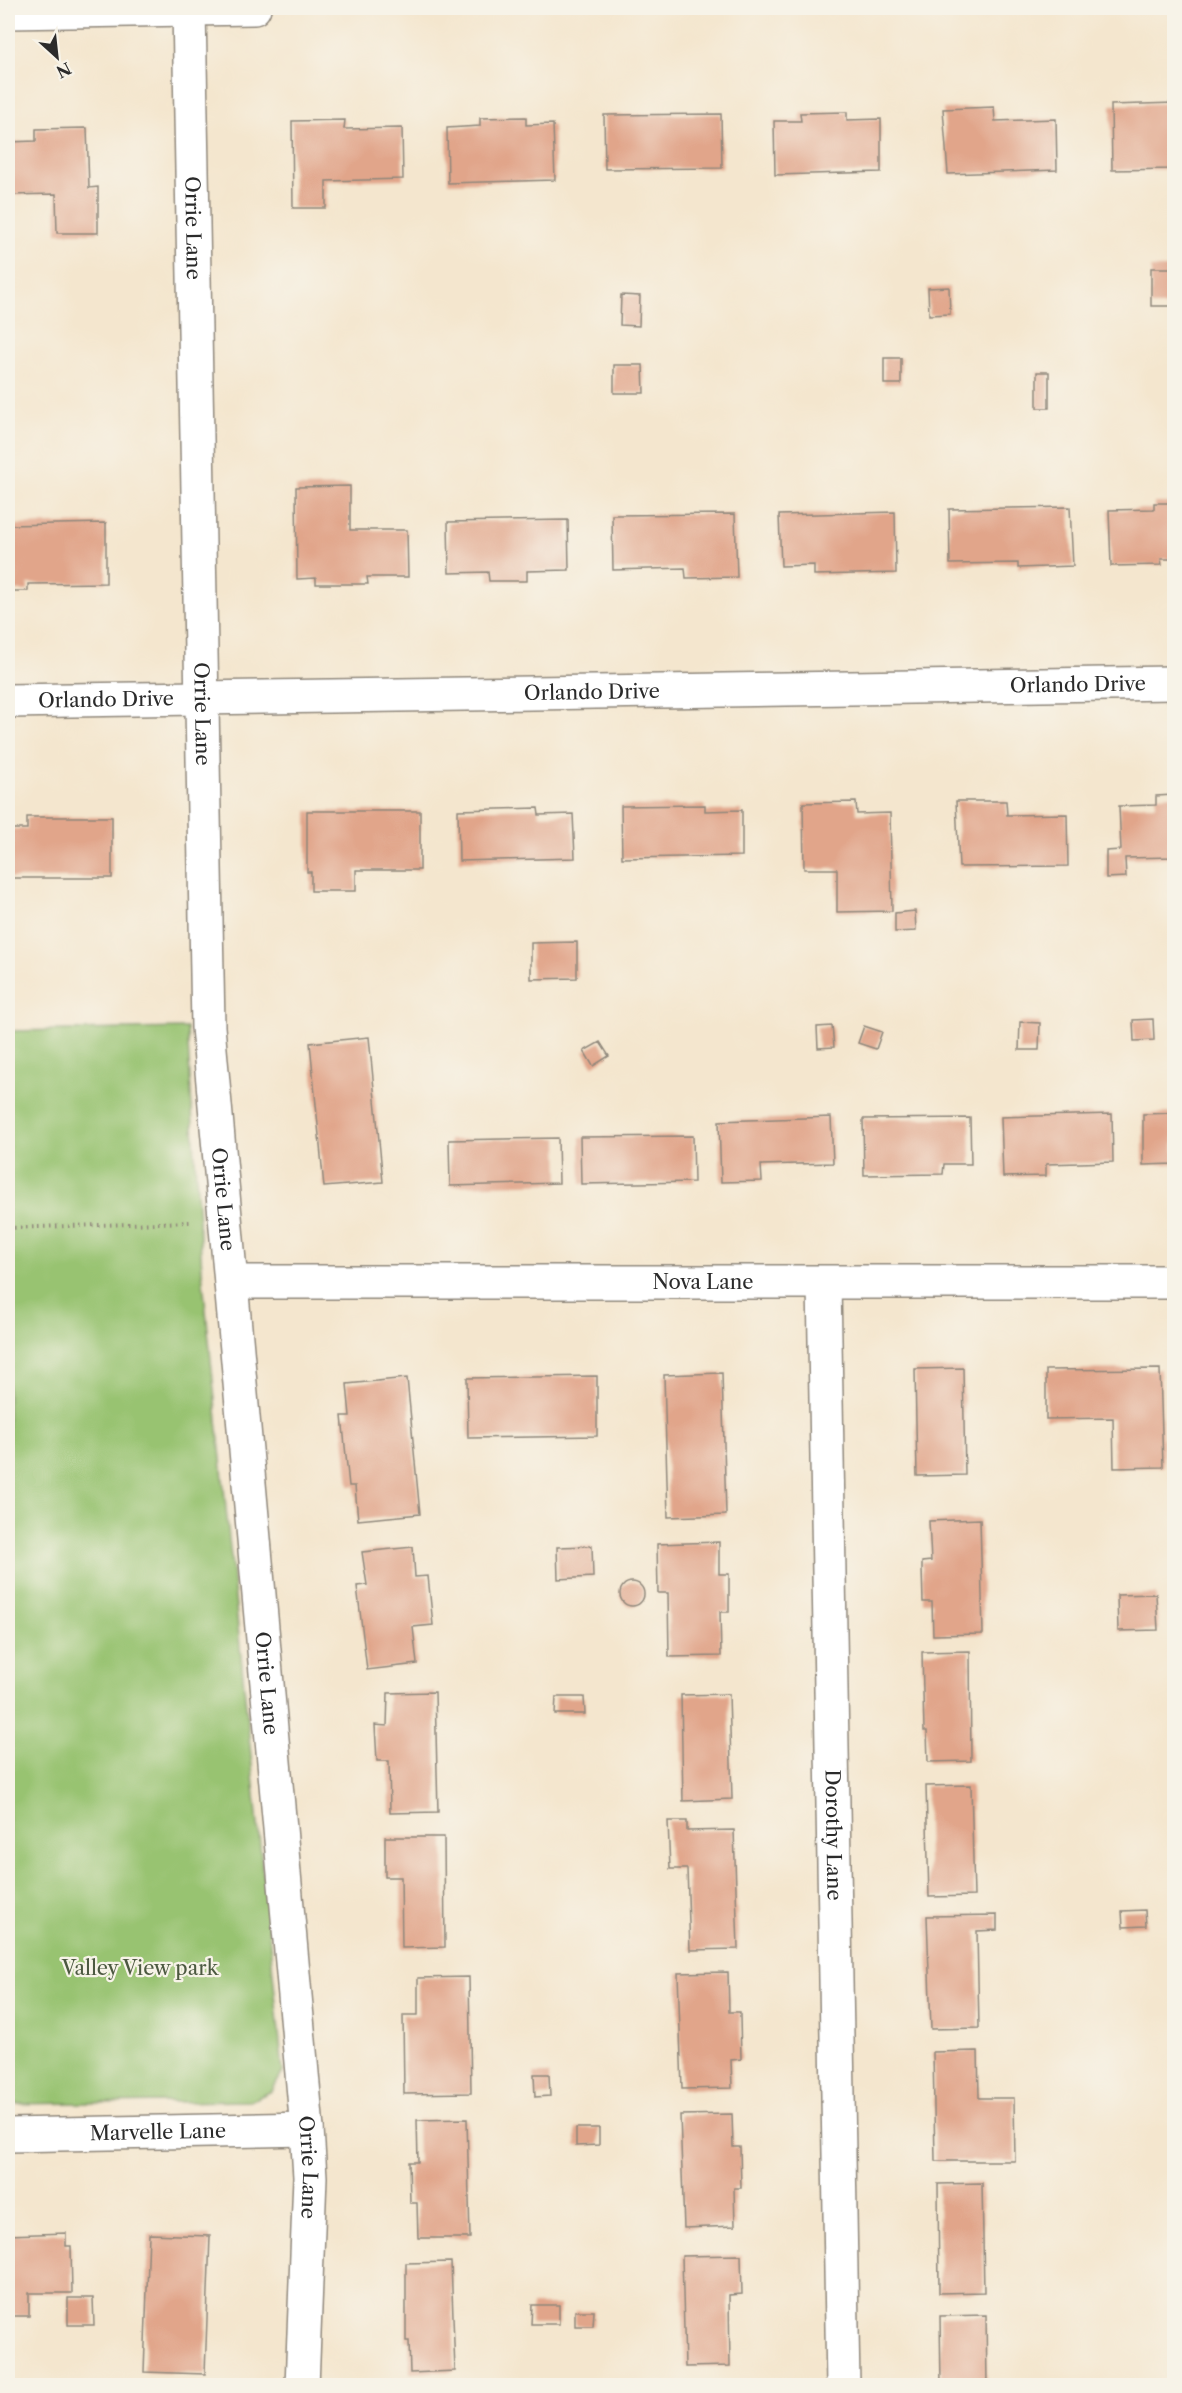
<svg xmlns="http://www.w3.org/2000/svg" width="1182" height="2393" viewBox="0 0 1182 2393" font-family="'Libre Caslon Text',serif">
	<rect width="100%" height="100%" fill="#f7f3e8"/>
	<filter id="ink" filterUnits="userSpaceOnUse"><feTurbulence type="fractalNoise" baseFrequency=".0167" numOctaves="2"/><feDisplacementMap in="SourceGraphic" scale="12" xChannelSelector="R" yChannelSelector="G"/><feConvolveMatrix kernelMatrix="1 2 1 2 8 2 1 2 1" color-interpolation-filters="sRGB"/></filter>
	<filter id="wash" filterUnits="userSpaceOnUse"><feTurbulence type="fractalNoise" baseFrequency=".008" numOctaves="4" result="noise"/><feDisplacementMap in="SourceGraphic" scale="24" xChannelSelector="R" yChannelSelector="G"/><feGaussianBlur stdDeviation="1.35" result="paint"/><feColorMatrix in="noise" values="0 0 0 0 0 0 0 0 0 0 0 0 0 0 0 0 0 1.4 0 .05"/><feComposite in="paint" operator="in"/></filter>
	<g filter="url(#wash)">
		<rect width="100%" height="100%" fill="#f4e6ce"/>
		<path fill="#98c371" stroke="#62774e" stroke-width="1.5" d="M187 1028 202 1271 283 2072 272 2091 250 2101 8 2104V1031Z"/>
		<g id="blocks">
			<path fill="#e1a58a" d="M1174 103V169L1112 170 1111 105Z
				M994 107 995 121 1056 119 1057 170 948 174 943 109Z
				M847 112V120L881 119V172L775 175 774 121H801L800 113Z
				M721 114 722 168 605 169 604 115Z
				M526 117V125L553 124 555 180 448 183 447 128 480 126V118Z
				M345 120 344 129 402 128 403 179 326 181V208H293L292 121Z
				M87 128 89 188 98 187V233H57L56 194 8 195V142L36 141V129Z
				M1151 268H1174V306H1151Z
				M949 287 950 314 929 315 928 288Z
				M621 295 640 296 639 326 620 325Z
				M884 358H901V384H884Z
				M614 365H643L644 393H614Z
				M1037 372H1049V408H1037Z
				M350 486V530H407L408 577H367L368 584H316V578L297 579 296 487Z
				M1154 503H1174V559H1161L1162 565 1111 566 1109 510 1154 509Z
				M1070 507 1073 566 1018 568V563L950 564 949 509Z
				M895 512 896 573 814 575V565L781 566 779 515Z
				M735 514 737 577 686 578 685 568 613 570 612 515Z
				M568 520 569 570 527 571V581H489L488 572 449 573 448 522Z
				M106 523V583L28 584V591H8V525Z
				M1174 795V857L1125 858 1126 877 1106 878V851L1121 850 1119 806 1156 805V796Z
				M956 801H1006L1007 815 1067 814 1068 866 959 867Z
				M856 802 857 814 890 813 892 911 837 912V869H804L803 803Z
				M705 805V811L742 810V856L622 858 621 806Z
				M538 808 539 815 573 814 575 858 459 861 458 810Z
				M307 811H420V870H356V891H311V872H307Z
				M27 817H112V878H8V829H27Z
				M915 911 916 931 895 932V913Z
				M577 942V978L531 979V943Z
				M1153 1019 1154 1040 1134 1041 1133 1020Z
				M1020 1022 1040 1023 1039 1050H1019Z
				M832 1026 834 1047 818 1048 817 1027Z
				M864 1026 882 1032 876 1049 858 1043Z
				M369 1037 383 1182 324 1187 310 1043Z
				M600 1042 609 1056 593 1066 584 1051Z
				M1174 1113V1164L1143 1165V1114Z
				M1112 1114 1113 1162 1046 1164V1176L1003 1177 1001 1117Z
				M831 1117 833 1163 761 1165 762 1181 721 1182 719 1121Z
				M970 1118 971 1164H944L943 1174 864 1175 863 1119Z
				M693 1136 694 1182 581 1184 580 1137Z
				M558 1138 559 1183 450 1186 449 1140Z
				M963 1368 965 1475 917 1476 915 1369Z
				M1160 1369 1163 1467 1114 1468 1113 1418 1046 1419V1370Z
				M722 1373 726 1515 668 1517 664 1375Z
				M597 1376V1436L468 1438 467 1378Z
				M407 1378 420 1514 358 1520 355 1486H349L342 1416H350L347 1384Z
				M980 1519 983 1634 933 1635 932 1602H923L922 1569V1562L931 1561 929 1521Z
				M719 1542V1574H729V1612H720L721 1656 669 1657 668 1593H658L657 1544Z
				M592 1546 593 1577 558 1579 557 1547Z
				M413 1547 415 1577 428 1576 433 1625 413 1627 417 1664 367 1670 357 1586 367 1585 362 1552Z
				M620 1594a12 12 0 1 1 24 0a12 12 0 1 1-24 0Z
				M1156 1594 1158 1630 1118 1631 1117 1595Z
				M970 1651 971 1761 928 1762 927 1731H924L922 1652Z
				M435 1692 438 1812 390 1813 389 1761H377L375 1725 387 1726 388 1693Z
				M729 1694 732 1799 683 1801 681 1695Z
				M556 1697H584L585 1714H555Z
				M971 1785 974 1896 929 1897 926 1786Z
				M668 1821H687V1831L734 1830 738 1949 690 1950 687 1869H670Z
				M385 1837H444L445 1947 402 1948 401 1877H385Z
				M1145 1910 1146 1926 1123 1927 1122 1911Z
				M997 1915V1930L977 1931 979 2028 931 2029 927 1916Z
				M728 1972 729 2012H740V2016L741 2059 731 2060 732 2088 682 2089 678 1973Z
				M469 1977 471 2093 404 2094 403 2015H418V1978Z
				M978 2051 979 2098H1014L1015 2161H935L933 2052Z
				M534 2074H549L550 2096 535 2097Z
				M732 2114 733 2147H740L741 2188H734L735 2226 684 2228 680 2115Z
				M467 2119 470 2238H418L417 2203H410L409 2162H418L417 2120Z
				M576 2128H599V2145L576 2146Z
				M982 2183 984 2292 939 2293 938 2184Z
				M66 2233V2246H71L72 2293H29V2316H8V2235Z
				M149 2234 210 2236 205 2374 144 2372Z
				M741 2255 742 2294 729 2295 730 2366 685 2367 682 2256Z
				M451 2262 455 2371 410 2373 409 2341H406V2263Z
				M68 2298H93L94 2325H68Z
				M532 2305H559V2324H531Z
				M575 2311H594L593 2326H575Z
				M986 2315 987 2386H941L940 2316Z"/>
		</g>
	</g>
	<g filter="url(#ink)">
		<use href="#blocks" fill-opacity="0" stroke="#90887c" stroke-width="1.5"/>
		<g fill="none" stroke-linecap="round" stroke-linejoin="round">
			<g stroke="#90887c" stroke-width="36">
				<g id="street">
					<path id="s1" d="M189 9 208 1027 307 2129 310 2177 302 2386"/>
					<path id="s2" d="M8 701 1174 683"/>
					<path id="s3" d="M231 1282H1174"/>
					<path id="s4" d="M824 1283 843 2386"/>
					<path id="s5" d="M8 2135 307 2129"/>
				</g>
			</g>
			<g stroke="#90887c" stroke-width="36">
				<path id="secondary" d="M8 12 254 8"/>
			</g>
			<path stroke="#90887c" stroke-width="4" stroke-dasharray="1.5 4.5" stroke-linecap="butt" d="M8 1228 190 1222"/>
			<use href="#street" stroke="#fff" stroke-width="33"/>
			<use href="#secondary" stroke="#fff" stroke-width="33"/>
		</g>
	</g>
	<g text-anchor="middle" stroke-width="4.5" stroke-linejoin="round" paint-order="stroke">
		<g font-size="20" fill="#2b2b2b" stroke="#f7f3e8">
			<text dy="7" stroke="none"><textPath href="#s1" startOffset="219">Orrie Lane</textPath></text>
			<text dy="7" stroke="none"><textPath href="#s2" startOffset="1070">Orlando Drive</textPath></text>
			<text dy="7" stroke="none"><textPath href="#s2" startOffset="584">Orlando Drive</textPath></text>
			<text dy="7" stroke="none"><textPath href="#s2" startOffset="98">Orlando Drive</textPath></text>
			<text dy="7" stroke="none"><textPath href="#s1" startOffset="705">Orrie Lane</textPath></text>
			<text dy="7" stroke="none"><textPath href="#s1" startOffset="1191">Orrie Lane</textPath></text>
			<text dy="7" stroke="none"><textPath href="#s3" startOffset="472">Nova Lane</textPath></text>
			<text dy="7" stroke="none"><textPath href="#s1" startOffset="1677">Orrie Lane</textPath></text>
			<text dy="7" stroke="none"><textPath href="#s4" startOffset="552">Dorothy Lane</textPath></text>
			<text dy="7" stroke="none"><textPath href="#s5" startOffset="150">Marvelle Lane</textPath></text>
			<text dy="7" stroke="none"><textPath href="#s1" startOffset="2163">Orrie Lane</textPath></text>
		</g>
		<g font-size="20" fill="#4c5940" stroke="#f7f3e8">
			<text x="140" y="1975">Valley View park</text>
		</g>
	</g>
	<rect width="1182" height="2393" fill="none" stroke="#f7f3e8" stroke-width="30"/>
	<g transform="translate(57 57) rotate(153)" stroke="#f7f3e8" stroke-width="4.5" paint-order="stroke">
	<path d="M0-4.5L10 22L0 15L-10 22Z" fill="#2b2b2b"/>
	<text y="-9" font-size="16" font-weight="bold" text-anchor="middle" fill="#2b2b2b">N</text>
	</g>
</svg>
